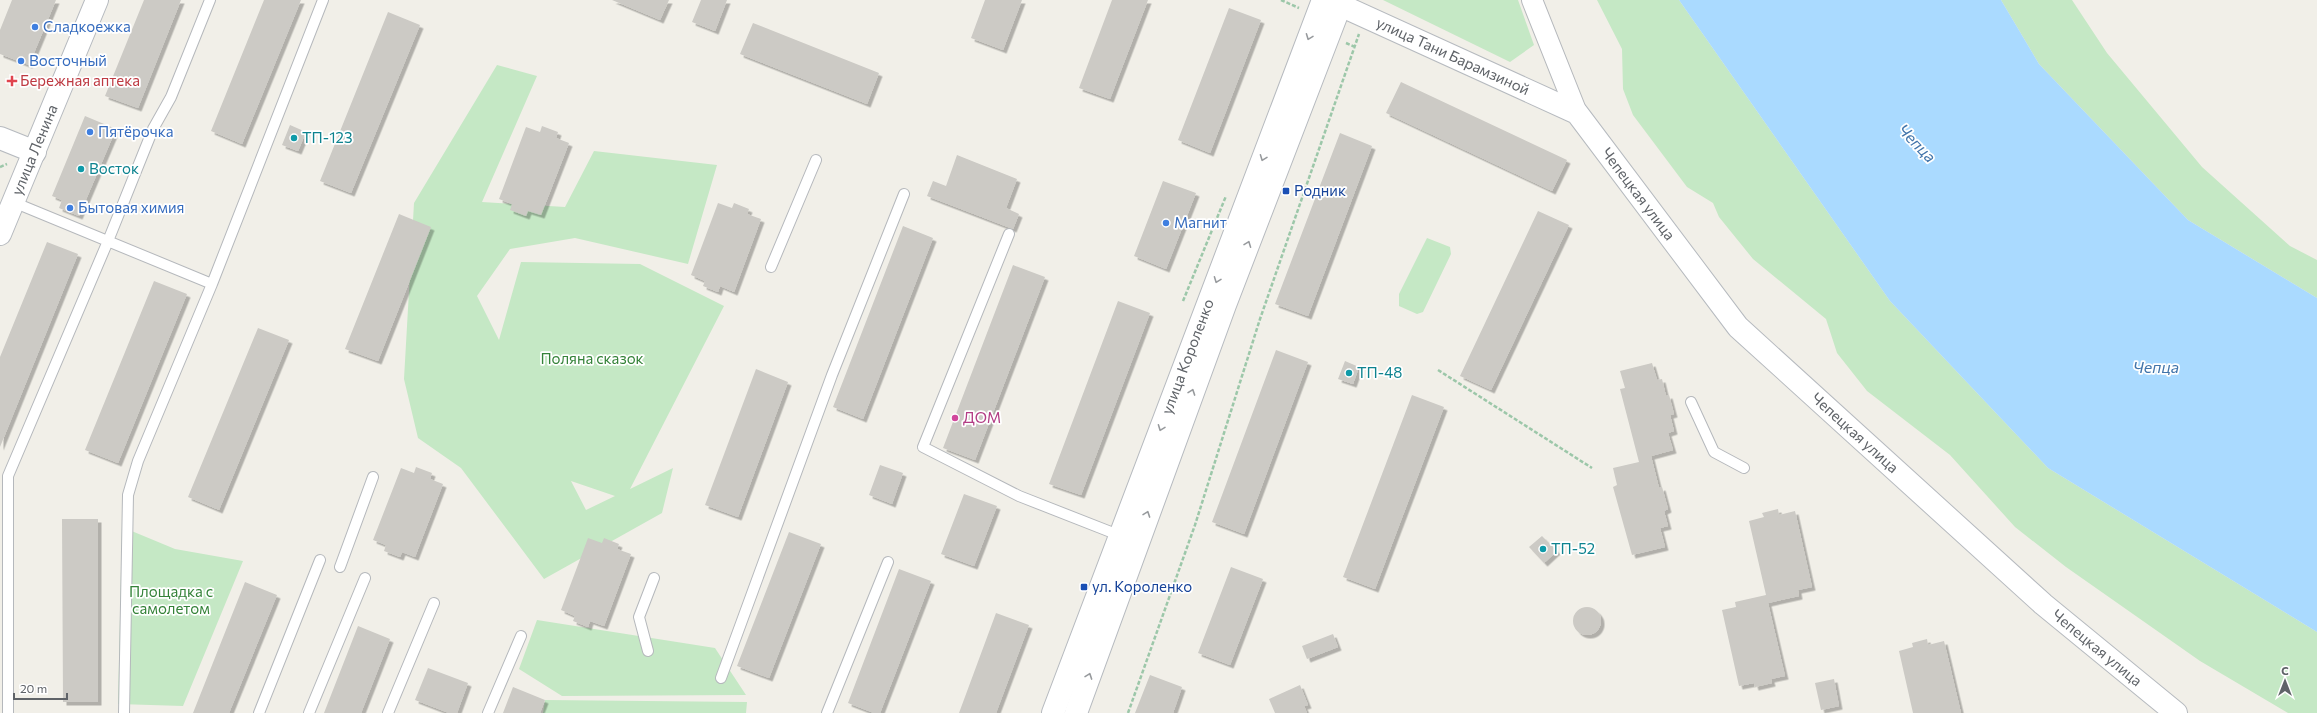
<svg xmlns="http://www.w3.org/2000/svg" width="2317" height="713" viewBox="0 0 2317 713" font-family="Commissioner,sans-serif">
	<defs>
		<filter id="shadow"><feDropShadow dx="3.5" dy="3.5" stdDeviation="0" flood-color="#0004"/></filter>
	</defs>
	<rect width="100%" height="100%" fill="#f1efe8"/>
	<path fill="#c5e8c5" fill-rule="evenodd" d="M1383 0H1518L1534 45 1510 62Z
		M1597 0H1679L1890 301 2048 468 2317 632V713H2288L2200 661 2066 567 2015 527 1950 455 1867 391 1837 353 1826 319 1753 259 1719 217 1713 203 1687 187 1633 115 1623 89 1622 49Z
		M2001 0H2072L2107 53 2202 167 2290 246 2317 260V298L2188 220 2039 64Z
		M497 65 537 76 482 202 565 207 594 151 717 165 688 264 575 238 510 249 477 296 499 340 521 262 640 264 724 306 630 489 673 468 662 513 544 579 461 468 418 438 404 379 414 203ZM571 481 615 496 586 510Z
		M1427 238 1450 247 1451 254 1423 312 1417 314 1399 306V294Z
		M122 527 175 549 243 561 183 706 118 704Z
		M537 620 715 648 746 695 562 696 519 669Z
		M545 700 747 702 746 713H543Z"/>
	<path fill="#aadaff" d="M1679 0H2001L2039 64 2188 220 2317 298V632L2048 468 1890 301Z"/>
	<path fill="#cccac5" filter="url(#shadow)" d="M12 0H56L29 65 0 54V30Z
		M144 0H181L138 108 105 96Z
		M264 0H301L242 144 211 131Z
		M612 0H669L660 20Z
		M701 0H727L715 31 692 22Z
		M985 0H1022L1003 50 971 38Z
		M1112 0H1148L1110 99 1079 88Z
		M1229 8 1261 20 1210 153 1178 140Z
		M388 12 420 25 351 193 320 181Z
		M753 23 879 73 867 104 740 54Z
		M1401 82 1567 160 1552 191 1386 113Z
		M85 116 116 129 79 216 59 208 62 200 52 196Z
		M290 125 306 132 298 151 282 145Z
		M542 126 558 132 556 138 569 143 541 215 528 211 526 216 510 210 512 204 499 199 526 127 540 132Z
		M1340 133 1372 146 1308 316 1275 304Z
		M957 155 1017 179 1006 208 1019 214 1013 229 927 196 933 181 946 186Z
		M1163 181 1196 193 1166 269 1134 256Z
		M718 203 732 208 734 203 749 209 747 214 761 219 734 292 720 286 718 292 703 286 705 281 691 275Z
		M1538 211 1569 225 1491 390 1460 376Z
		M399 214 431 227 378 361 345 349Z
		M903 226 933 238 863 419 833 407Z
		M47 242 78 254 0 447V357Z
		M1013 265 1045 277 975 460 943 448Z
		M154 281 187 294 118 463 85 450Z
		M1118 301 1150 313 1081 495 1049 484Z
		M258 328 289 340 219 510 188 497Z
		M1276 350 1308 362 1244 534 1212 522Z
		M1345 361 1359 367 1353 384 1338 379Z
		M1652 363 1657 380 1662 379 1666 396 1669 395 1674 414 1670 415 1674 431 1668 433 1673 450 1651 456 1659 488 1662 487 1668 509 1664 511 1668 526 1660 528 1665 547 1632 555 1613 487 1617 485 1613 468 1639 462 1620 389 1625 388 1620 371Z
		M756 369 788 382 738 517 705 505Z
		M1412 395 1444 407 1375 589 1343 577Z
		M880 465 903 473 892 504 869 495Z
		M416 467 432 473 430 479 443 484 415 557 402 552 400 557 384 551 386 545 373 540 401 468 414 473Z
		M964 494 997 506 974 566 941 554Z
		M1778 509 1779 515 1795 511 1812 587 1798 590 1799 596 1768 603 1785 676 1771 679 1772 683 1755 687 1754 683 1739 686 1722 610 1736 607 1735 602 1766 595 1749 521 1764 517 1762 513Z
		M62 519H98V702H63Z
		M789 532 821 544 769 678 737 666Z
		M1542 536 1557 551 1544 563 1529 547Z
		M588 538 602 543 604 538 619 544 617 549 631 554 604 626 590 621 588 627 573 621 575 616 561 610Z
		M1231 567 1263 579 1230 665 1198 653Z
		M899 569 931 581 880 713H874L848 703Z
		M245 582 277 595 229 713H193Z
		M1573 621a14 14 0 1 1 28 0a14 14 0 1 1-28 0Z
		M996 613 1029 625 996 713H959Z
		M358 626 390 639 361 713H324Z
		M1333 634 1338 647 1307 659 1302 646Z
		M1927 639 1928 645 1944 641 1961 713H1913L1899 651 1913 647 1912 643Z
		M428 668 468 683 457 713H449L415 700Z
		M1150 675 1182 687 1173 713H1135Z
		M1834 679 1839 706 1821 710 1815 683Z
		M1300 685 1308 705 1304 706 1307 713H1275L1269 699Z
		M513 687 545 700 540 713H503Z"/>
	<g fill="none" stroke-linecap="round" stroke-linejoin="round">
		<g stroke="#b5b8bc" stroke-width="12">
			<path id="lane" d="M13 202 212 284
				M1009 234 923 447 1019 496 1121 536
				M771 267 816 160
				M1691 402 1714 452 1744 468
				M340 567 373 477
				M648 651 639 617 654 578
				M721 678 832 375 904 194
				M8 713V476L108 241 153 129 171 97 210 0
				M124 713 128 495 138 461 212 284 323 0
				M259 713 320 560
				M309 713 365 578
				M388 713 434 603
				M488 713 521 636
				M827 713 888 562"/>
		</g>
		<g stroke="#b5b8bc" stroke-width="22">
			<path id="street" d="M1532 0 1577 113"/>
		</g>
		<g stroke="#b6babf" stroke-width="24">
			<g id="secondary">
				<path id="s1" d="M1329 0 1577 113 1738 327 2043 604 2176 713"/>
				<path d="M0 138 35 152"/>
				<path id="s2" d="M0 234 97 0"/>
				<path id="s3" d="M1053 713 1323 0"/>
				<path d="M1076 713 1225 305 1340 6"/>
			</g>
		</g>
		<path stroke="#9cc7a9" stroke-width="2.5" stroke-dasharray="4 2" stroke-linecap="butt" d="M1281 0 1299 8
			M1346 43 1355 47
			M0 167 7 164
			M1183 301 1226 196
			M1438 370 1592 468
			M1128 713 1195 525 1260 319 1359 34"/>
		<use href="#lane" stroke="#fff" stroke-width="10"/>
		<use href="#street" stroke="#fff" stroke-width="20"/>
		<use href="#secondary" stroke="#fff" stroke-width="22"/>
	</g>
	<defs><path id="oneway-chevron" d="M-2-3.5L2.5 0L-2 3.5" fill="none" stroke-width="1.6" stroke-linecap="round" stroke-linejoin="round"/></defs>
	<g stroke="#979a9d">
		<use href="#oneway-chevron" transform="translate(1309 37) rotate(111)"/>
		<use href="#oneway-chevron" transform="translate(1263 158) rotate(111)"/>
		<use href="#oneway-chevron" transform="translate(1248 244) rotate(-69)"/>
		<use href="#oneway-chevron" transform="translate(1217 280) rotate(111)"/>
		<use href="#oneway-chevron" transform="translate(1192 392) rotate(-70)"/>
		<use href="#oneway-chevron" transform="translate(1161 428) rotate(111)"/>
		<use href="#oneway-chevron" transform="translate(1147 514) rotate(-70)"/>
		<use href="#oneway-chevron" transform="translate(1089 676) rotate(-70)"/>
	</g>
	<g fill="#3f7fe0" stroke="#fff" stroke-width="1.5">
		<circle cx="35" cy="27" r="4"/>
		<circle cx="21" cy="61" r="4"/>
		<circle cx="90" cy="132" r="4"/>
		<circle cx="70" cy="208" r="4"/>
		<circle cx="1166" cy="223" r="4"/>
	</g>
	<path fill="#e0444e" stroke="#fff" stroke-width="1.5" d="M10 75h4v4h4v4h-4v4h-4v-4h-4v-4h4z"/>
	<g fill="#0f9aa8" stroke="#fff" stroke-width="1.5">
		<circle cx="294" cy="138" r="4"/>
		<circle cx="81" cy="169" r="4"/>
		<circle cx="1349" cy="373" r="4"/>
		<circle cx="1543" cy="549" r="4"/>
	</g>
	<g fill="#1a4fb4" stroke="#fff" stroke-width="1.5">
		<rect x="1282" y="187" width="8" height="8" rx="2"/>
		<rect x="1080" y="583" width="8" height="8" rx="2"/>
	</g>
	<circle fill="#d1479c" stroke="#fff" stroke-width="1.5" cx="955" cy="418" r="4"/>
	<g text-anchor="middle" stroke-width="3.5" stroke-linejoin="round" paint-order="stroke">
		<g font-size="15" fill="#366cbe" stroke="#fff" text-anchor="start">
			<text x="43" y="32">Сладкоежка</text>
			<text x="29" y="66">Восточный</text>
			<text x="98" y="137">Пятёрочка</text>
			<text x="78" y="213">Бытовая химия</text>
			<text x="1174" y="228">Магнит</text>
		</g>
		<g font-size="15" fill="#5f6368" stroke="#fff">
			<text dy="5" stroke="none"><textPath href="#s1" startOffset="136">улица Тани Барамзиной</textPath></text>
			<text dy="5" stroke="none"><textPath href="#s2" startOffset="91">улица Ленина</textPath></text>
			<text dy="5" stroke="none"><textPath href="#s1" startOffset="374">Чепецкая улица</textPath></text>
			<text dy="5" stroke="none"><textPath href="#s3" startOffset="381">улица Короленко</textPath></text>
			<text dy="5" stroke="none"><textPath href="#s1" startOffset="698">Чепецкая улица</textPath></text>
			<text dy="5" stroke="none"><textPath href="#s1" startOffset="1022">Чепецкая улица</textPath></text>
		</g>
		<g font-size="15" fill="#be3a42" stroke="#fff" text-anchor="start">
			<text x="20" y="86">Бережная аптека</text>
		</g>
		<g font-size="15" fill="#0d838f" stroke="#fff" text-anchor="start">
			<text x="302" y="143">ТП-123</text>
			<text x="89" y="174">Восток</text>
			<text x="1357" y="378">ТП-48</text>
			<text x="1551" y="554">ТП-52</text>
		</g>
		<g font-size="15" fill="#164399" stroke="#fff" text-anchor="start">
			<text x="1294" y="196">Родник</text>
			<text x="1092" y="592">ул. Короленко</text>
		</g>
		<g font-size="15" fill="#348238" stroke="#fff">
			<text x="592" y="364">Поляна сказок</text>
			<text x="171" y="597">Площадка с<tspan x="171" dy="17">самолетом</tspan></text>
		</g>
		<g font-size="15" fill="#b23c85" stroke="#fff" text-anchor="start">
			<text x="963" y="423">ДОМ</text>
		</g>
		<g font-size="16" font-style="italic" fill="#4174aa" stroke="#fff">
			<text transform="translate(1917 143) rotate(46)" y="6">Чепца</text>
			<text x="2156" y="373">Чепца</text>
		</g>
	</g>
	<g transform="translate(2285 681)" stroke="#ffffff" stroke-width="3" paint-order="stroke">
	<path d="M0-3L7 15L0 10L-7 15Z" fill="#5f6368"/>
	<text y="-6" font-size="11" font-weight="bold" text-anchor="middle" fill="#5f6368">С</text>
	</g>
	<path d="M14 693v6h53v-6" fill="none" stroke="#5f6368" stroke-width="2"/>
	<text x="20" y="693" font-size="12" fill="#5f6368" stroke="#ffffff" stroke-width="3" paint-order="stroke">20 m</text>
</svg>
